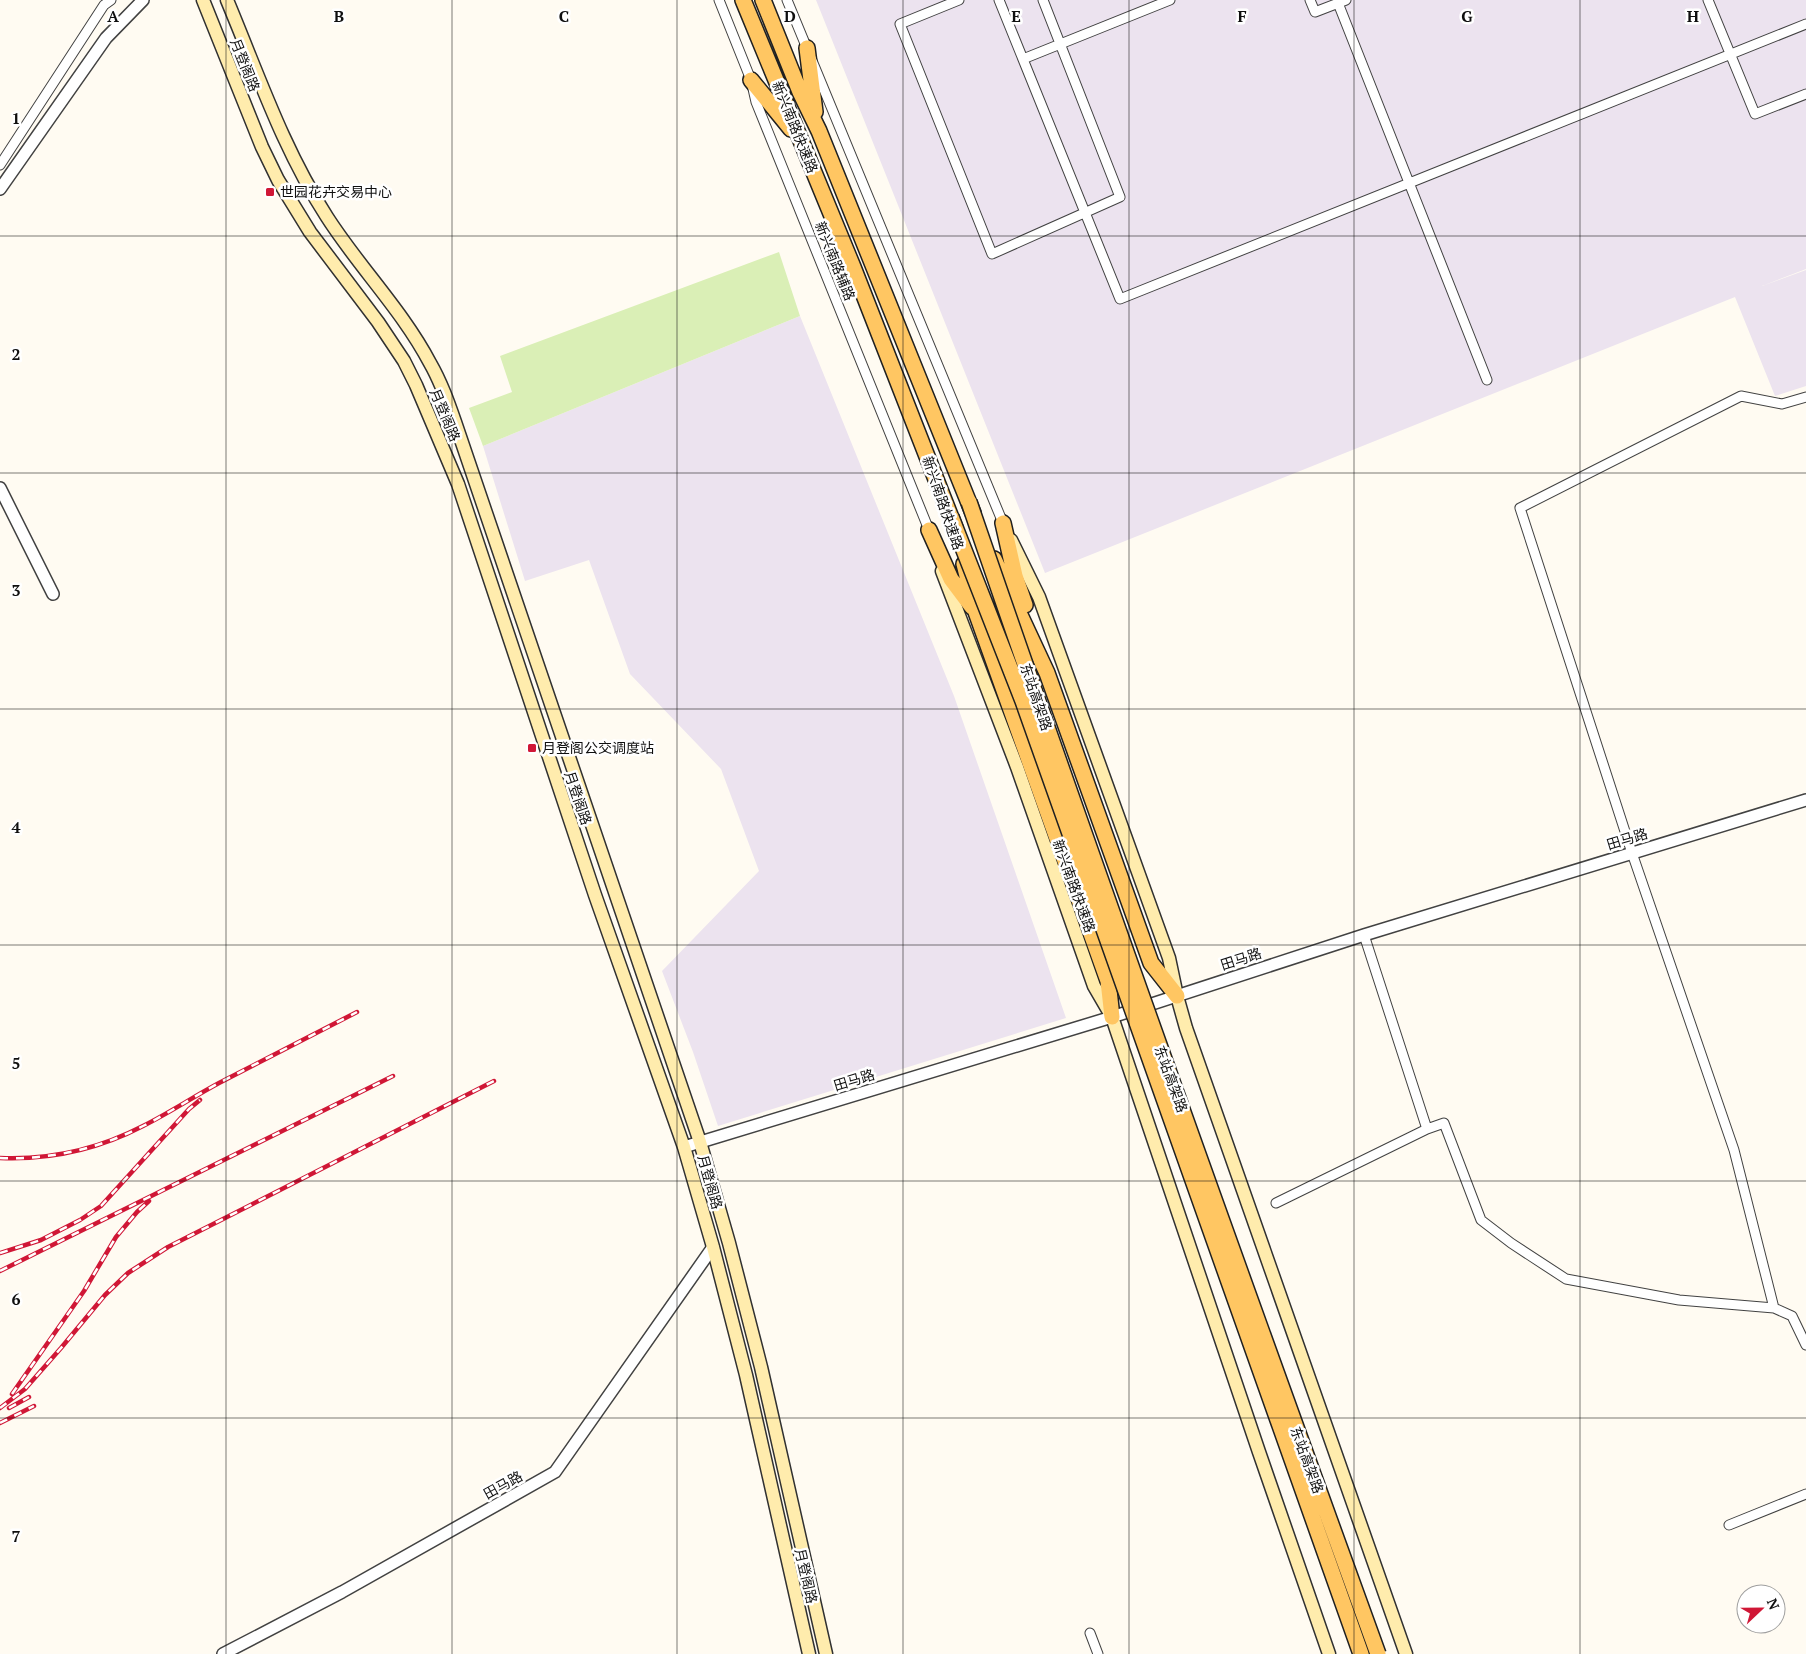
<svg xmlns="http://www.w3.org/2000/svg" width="1806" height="1654" viewBox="0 0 1806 1654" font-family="'PT Serif','Noto Sans SC',serif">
	<rect width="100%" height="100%" fill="#fffbf2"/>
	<path fill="#ece3ef" d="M816 0H1806V269L1762 286 1806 270V386L1775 396 1735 297 1045 573Z
		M800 316 954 696 1066 1018 718 1126 693 1052 662 971 759 871 721 769 630 674 589 560 525 581 483 446Z"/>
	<path fill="#daefb6" d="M779 252 800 316 483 446 469 408 512 392 500 356Z"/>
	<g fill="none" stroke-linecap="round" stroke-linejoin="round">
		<g stroke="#424242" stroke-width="11">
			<path id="minor" d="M719 0 751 80 756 102 929 530
				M787 0 1003 523
				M959 0 900 24 992 254 1120 197 1043 0
				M999 0 1120 299 1806 24
				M1310 0 1315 12 1346 0
				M1708 0 1755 114 1806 94
				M1338 3 1487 380
				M1023 59 1170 0
				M0 165 104 5 111 0
				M1427 1129 1444 1123 1481 1220 1511 1243 1566 1279 1679 1300 1774 1308 1792 1316 1806 1345
				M1276 1203 1427 1129 1364 935
				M1774 1308 1734 1150 1632 853 1520 508 1741 396 1782 404 1806 397
				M1729 1525 1806 1494
				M1090 1633 1098 1654"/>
		</g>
		<g stroke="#424242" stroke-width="14">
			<path id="tertiary" d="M0 189 106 38 143 0
				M0 488 53 594
				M684 1147 1112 1017 1364 935 1806 800
				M223 1654 342 1592 555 1472 713 1247"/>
		</g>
		<g stroke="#313131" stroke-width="15">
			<path id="secondary" d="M203 0 262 147 278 180 310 232 378 322 404 361 416 385 458 484 595 895 684 1147 713 1247 746 1375 809 1654
				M227 0C258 74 283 149 327 217 359 267 402 310 430 363 441 382 448 402 455 422L700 1142 729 1243 761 1367 826 1654
				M1011 540 1039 597 1169 958 1177 996 1186 1028 1406 1654
				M942 571 1017 767 1094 986 1112 1017 1259 1452 1329 1654"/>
		</g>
		<g stroke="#202020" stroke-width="18">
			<path id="primary" d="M743 0 853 267 955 528
				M763 0 800 92 819 131 973 513
				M807 48 815 112
				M751 80 791 129
				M1003 523 1015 576 1025 605
				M929 530 951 579 972 607
				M994 559 1047 673 1151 963 1177 996
				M964 564 976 612 1108 981 1112 1017"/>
		</g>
		<use href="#minor" stroke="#fff" stroke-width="9"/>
		<use href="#tertiary" stroke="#fff" stroke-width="11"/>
		<use href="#secondary" stroke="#ffecad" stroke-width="12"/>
		<use href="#primary" stroke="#ffc662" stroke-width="15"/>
		<g stroke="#d01736" stroke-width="4.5">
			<path id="rail" d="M0 1158C49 1160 99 1149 143 1126 169 1113 193 1097 219 1083 265 1059 311 1036 357 1012
				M0 1253 41 1240 80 1220 101 1206 189 1109 200 1100
				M0 1271 393 1076
				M12 1394 84 1291 116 1237 137 1212 149 1201
				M0 1408 25 1389 61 1348 105 1295 128 1273 168 1247 494 1081
				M9 1408 29 1397
				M0 1423 34 1406"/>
		</g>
		<use href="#rail" stroke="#fff" stroke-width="2.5" stroke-dasharray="8" stroke-linecap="butt"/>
		<g stroke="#202020" stroke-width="18" stroke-linecap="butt">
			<path id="primary-bridge" d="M969 502C1101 887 1239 1271 1378 1654
				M951 517 1023 701 1361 1654"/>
		</g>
		<use href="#primary-bridge" stroke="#ffc662" stroke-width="15"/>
	</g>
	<path fill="none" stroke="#0f0f0f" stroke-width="1" stroke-opacity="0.55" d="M226 0V1654M452 0V1654M677 0V1654M903 0V1654M1129 0V1654M1354 0V1654M1580 0V1654M0 236H1806M0 473H1806M0 709H1806M0 945H1806M0 1181H1806M0 1418H1806"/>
	<g fill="#d01736" stroke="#fff" stroke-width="2">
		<rect x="265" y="187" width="10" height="10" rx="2.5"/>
		<rect x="527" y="743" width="10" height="10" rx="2.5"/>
	</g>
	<g text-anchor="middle" stroke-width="5" stroke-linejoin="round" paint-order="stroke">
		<g font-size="14" fill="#0f0f0f" stroke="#fff">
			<text transform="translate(245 65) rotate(68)" y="5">月登阁路</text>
			<text transform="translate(795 127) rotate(68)" y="5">新兴南路快速路</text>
			<text transform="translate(835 261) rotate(68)" y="5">新兴南路辅路</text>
			<text transform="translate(445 415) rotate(67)" y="5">月登阁路</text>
			<text transform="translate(943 503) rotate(71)" y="5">新兴南路快速路</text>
			<text transform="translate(1036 697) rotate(71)" y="5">东站高架路</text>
			<text transform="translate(578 798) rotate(71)" y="5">月登阁路</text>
			<text transform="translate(1627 839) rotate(-17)" y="5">田马路</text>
			<text transform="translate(1074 886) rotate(70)" y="5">新兴南路快速路</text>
			<text transform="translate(1241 959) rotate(-18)" y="5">田马路</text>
			<text transform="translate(1171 1079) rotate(70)" y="5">东站高架路</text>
			<text transform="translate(854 1080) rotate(-17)" y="5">田马路</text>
			<text transform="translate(710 1182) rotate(74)" y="5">月登阁路</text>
			<text transform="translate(1307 1460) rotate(70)" y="5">东站高架路</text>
			<text transform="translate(503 1485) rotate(-29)" y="5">田马路</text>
			<text transform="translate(806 1576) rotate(77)" y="5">月登阁路</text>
		</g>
		<g font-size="14" fill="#0f0f0f" stroke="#fff" text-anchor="start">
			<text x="280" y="197">世园花卉交易中心</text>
			<text x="542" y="753">月登阁公交调度站</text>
		</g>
	</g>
	<g font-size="16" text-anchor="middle" font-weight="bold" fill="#0f0f0f" stroke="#fff" stroke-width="5" stroke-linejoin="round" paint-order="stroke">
		<text x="113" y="22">A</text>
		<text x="339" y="22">B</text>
		<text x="564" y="22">C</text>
		<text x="790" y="22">D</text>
		<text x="1016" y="22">E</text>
		<text x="1242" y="22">F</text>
		<text x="1467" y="22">G</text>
		<text x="1693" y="22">H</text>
		<text x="16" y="124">1</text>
		<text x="16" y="360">2</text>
		<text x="16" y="596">3</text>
		<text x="16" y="833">4</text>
		<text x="16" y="1069">5</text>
		<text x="16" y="1305">6</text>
		<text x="16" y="1542">7</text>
	</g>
	<g transform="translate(1761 1609) rotate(68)"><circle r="24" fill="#ffffff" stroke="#9f9f9f"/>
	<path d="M0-4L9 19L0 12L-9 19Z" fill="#d01736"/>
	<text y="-8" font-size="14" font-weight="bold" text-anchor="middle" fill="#0f0f0f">N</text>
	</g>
</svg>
